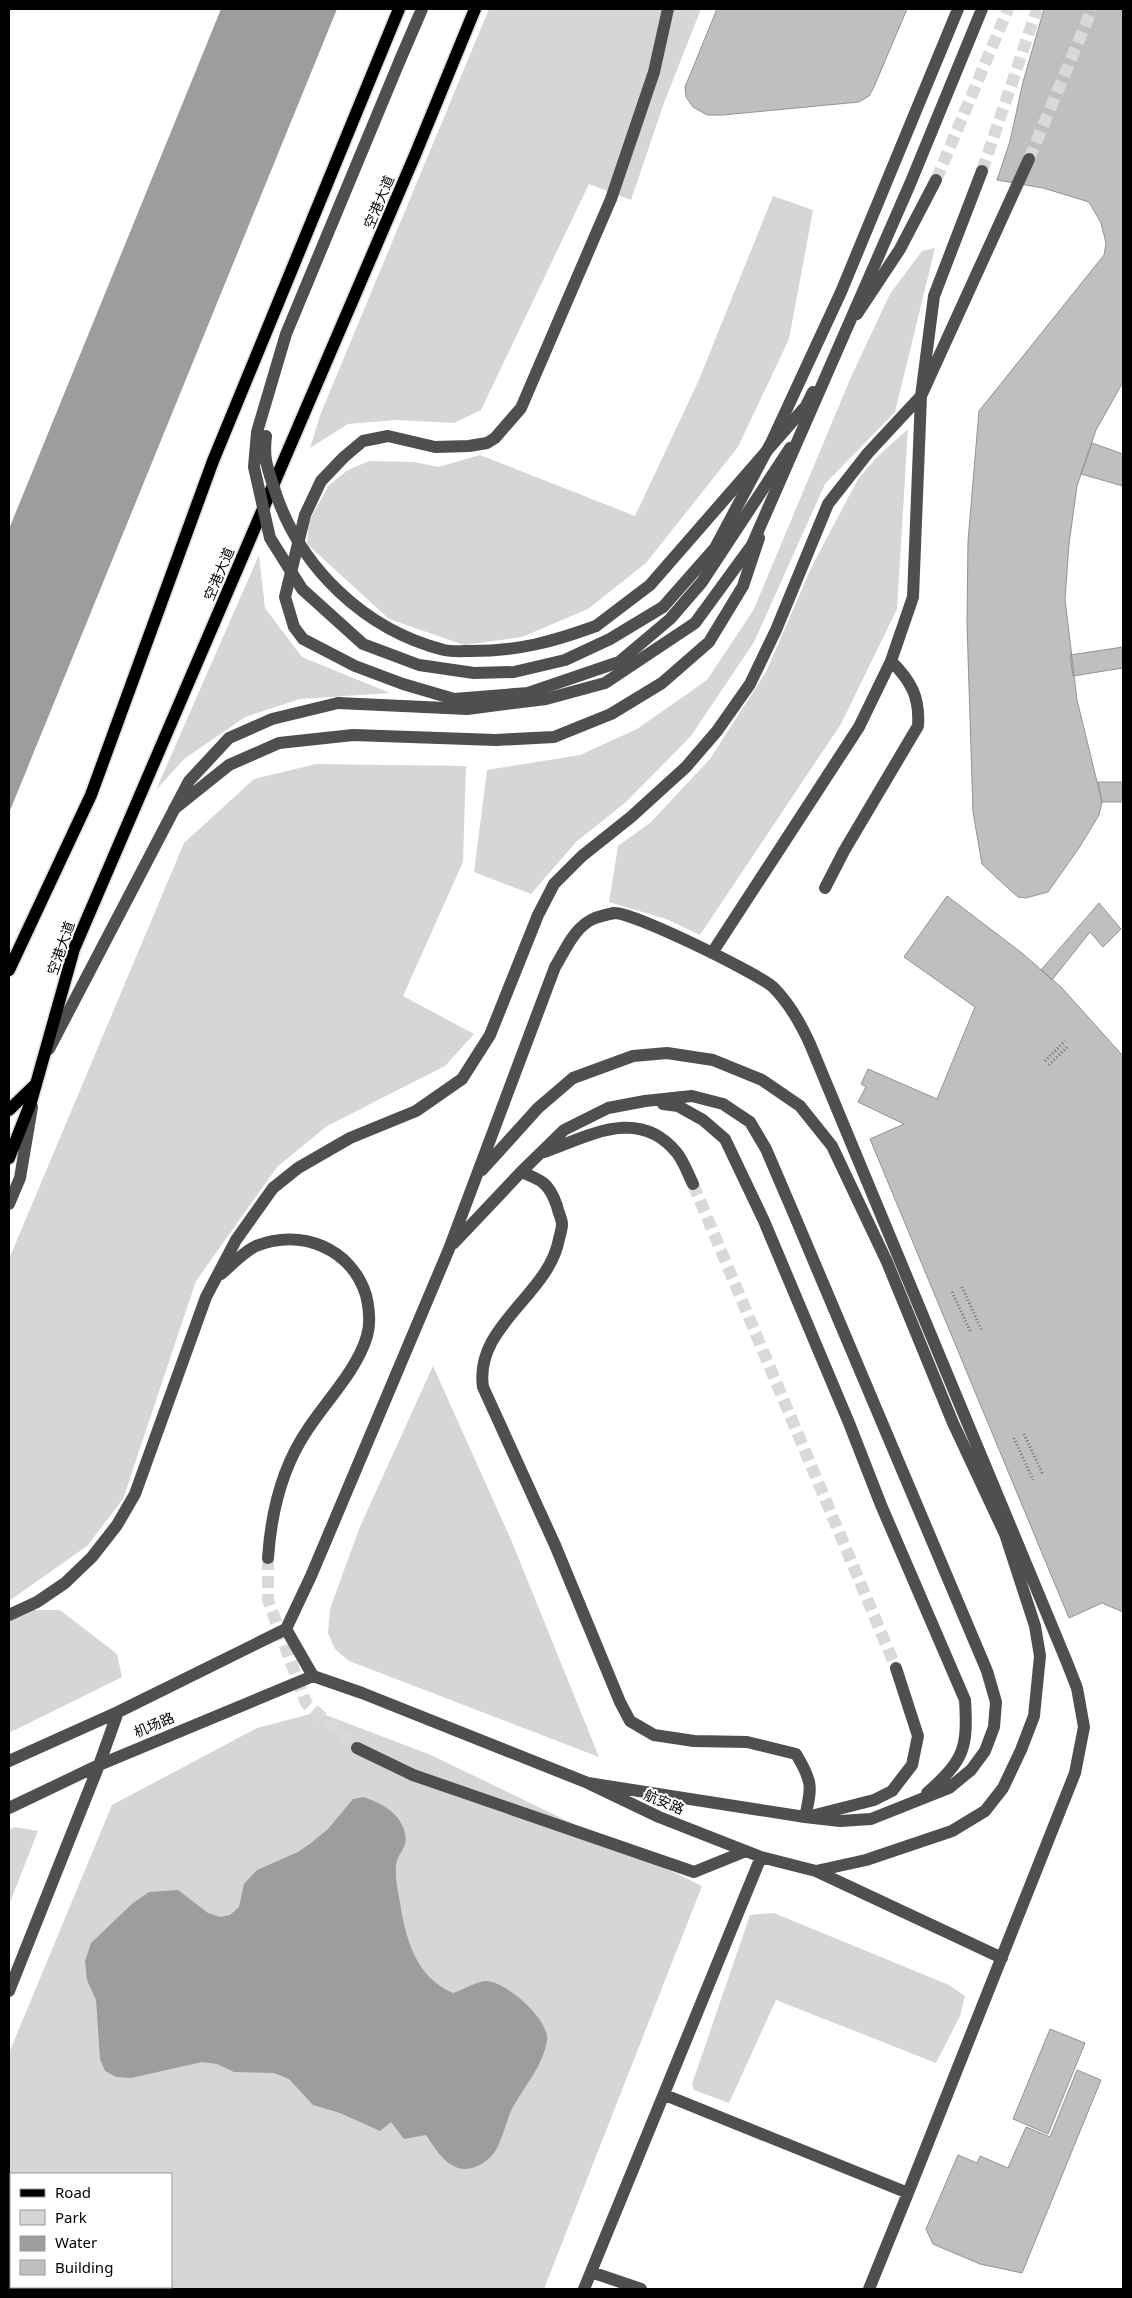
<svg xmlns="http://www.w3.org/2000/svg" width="1132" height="2298" viewBox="0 0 1132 2298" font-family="'Noto Sans','Noto Sans SC',sans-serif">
	<rect width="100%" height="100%" fill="#fff"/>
	<path fill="#d6d6d6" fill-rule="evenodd" d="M489 9H701L664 103 631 200 589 184 481 410 454 423 396 420 348 424 310 448 321 413Z
		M773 196 813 210 789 339 738 447 646 563 588 609 522 637 464 645 389 619 307 544 309 521 329 485 348 470 369 461 414 462 438 467 480 455 635 516 698 382Z
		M935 248 895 412 825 484 754 642 691 736 626 802 576 842 531 894 474 872 487 770 580 755 637 729 707 680 754 609 851 377 890 294 922 251Z
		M908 429 897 609 841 724 700 935 666 919 609 902 618 846 651 822 710 759 766 672 812 566 858 479 878 456Z
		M259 555 265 608 302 657 390 693 300 699 245 717 184 759 156 790Z
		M316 764 466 766 463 862 403 996 474 1034 445 1066 327 1126 277 1167 196 1281 123 1499 87 1546 9 1601V1259L184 843 254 779Z
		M433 1366 512 1542 599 1757 349 1661 335 1649 328 1633 330 1609 359 1529Z
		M9 1610H60L117 1654 122 1677 9 1733Z
		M318 1712 431 1755 702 1886 544 2289H9V2053L112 1805 257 1728ZM11 2174H171V2287H11Z
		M15 1827 38 1831 9 1905V1830Z
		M774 1913 949 1985 965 1996 960 2016 936 2063 776 2000 729 2103 694 2090 692 2084 750 1915Z"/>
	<path fill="#9d9d9d" d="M221 9H337L9 813V529Z
		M364 1797C380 1803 399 1812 404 1830 410 1848 398 1851 396 1865 395 1878 398 1891 400 1903 406 1940 416 1977 453 1993 463 1990 475 1982 485 1981 505 1980 550 2020 547 2040 544 2065 522 2089 511 2111 505 2125 502 2141 494 2153 487 2162 476 2169 464 2169 446 2168 435 2148 426 2135L404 2139 391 2122 380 2131 340 2113 313 2105 289 2079 274 2073 234 2072 217 2064 202 2062 131 2078 116 2077 105 2071 100 2059 96 2000 87 1980 85 1961 91 1943 133 1903 149 1892 178 1890 208 1913 220 1917 230 1915 239 1907 244 1884 257 1870 298 1852 311 1843 328 1829 353 1799Z"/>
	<path fill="#bfbfbf" stroke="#939393" d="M717 9H907L874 87 869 96 859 102 723 115H707L693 107 686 97 685 87Z
		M1044 9H1123V382L1096 430 1077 486 1069 544 1065 599 1077 700 1102 802 1099 815 1079 848 1048 892 1026 898 1018 897 1011 891 982 864 973 812 967 623 968 541 979 411 1104 255 1106 243 1101 223 1089 202 1043 188 997 180 1010 141 1023 82Z
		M1092 443 1123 454V486L1081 474Z
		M1123 647V668L1073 676 1070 655Z
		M1098 782H1123V802H1102Z
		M947 896 1022 953 1062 988 1123 1056V1612L1102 1603 1069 1618 870 1139 904 1124 858 1102 866 1087 861 1084 868 1069 937 1099 975 1007 904 957Z
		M1099 903 1121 929 1103 947 1090 932 1052 980 1041 970Z
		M1050 2029 1085 2043 1048 2134 1013 2119Z
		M1077 2070 1101 2080 1022 2273 980 2264 933 2244 926 2229 958 2155 977 2163 980 2156 1008 2168 1026 2127 1050 2137Z"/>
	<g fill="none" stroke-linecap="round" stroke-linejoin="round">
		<path stroke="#d9d9d9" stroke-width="12" stroke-dasharray="12 6" stroke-linecap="butt" d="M1029 159 1092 9
			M982 171 1037 9
			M936 180 1008 9
			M693 1184 896 1668
			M268 1558V1600L306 1703 357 1748"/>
		<g stroke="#dbdbdb" stroke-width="15">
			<path id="major" d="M9 970 91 795 213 461 399 9
				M9 1110 36 1084
				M9 1158 31 1102 74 949 415 155 475 9"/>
		</g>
		<path stroke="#717171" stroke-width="3" stroke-dasharray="1 2.5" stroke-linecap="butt" d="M1045 1061 1065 1041
			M1049 1065 1068 1046
			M962 1287 981 1329
			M952 1292 971 1333
			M1024 1434 1043 1475
			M1014 1438 1033 1480"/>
		<path stroke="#4f4f4f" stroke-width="12" d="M668 9 654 72 611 199 521 408 495 438 487 443 469 446 435 447 388 436 363 441 344 457 321 481 305 515 285 597 294 627 303 639 355 666 403 684 454 699 528 693 619 662 670 619 702 582 790 448
			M400 60 422 9
			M857 314 900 249 936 180
			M596 626 650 585 806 406 813 392
			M174 809 229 765 279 743 353 735 496 740 554 737 611 714 662 683 709 642 743 586 759 538
			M825 888 844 851 918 726C920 697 911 681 891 661
			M712 953 859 727 891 661 913 597 921 396 934 296 982 171
			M49 1049 189 781 229 738 272 719 338 703
			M663 1104 678 1106 703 1120 725 1139 764 1221 849 1423 881 1505 965 1700C968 1749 964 1760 927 1793
			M544 1152C589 1136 639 1106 677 1153 684 1162 688 1174 693 1184
			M482 1170 538 1108 573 1078 633 1056 667 1053 713 1060 762 1080 800 1106 832 1146 887 1262 953 1423 1005 1534 1035 1626 1040 1656 1034 1716 1021 1750 1003 1788 985 1811 952 1831 866 1860 816 1871
			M521 1172C542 1180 549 1183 557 1206 558 1212 562 1219 562 1224 562 1229 560 1235 559 1239 549 1295 474 1326 483 1387L555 1545 620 1702 630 1721 654 1735 694 1741 747 1742 796 1754C813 1782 812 1787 805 1817
			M9 1204 20 1178 32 1107
			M453 1244 521 1172 564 1130 608 1108 645 1101 692 1096 723 1104 750 1122 766 1149 793 1212 987 1671 996 1702 994 1727 985 1751 971 1770 949 1788 871 1819 840 1821 805 1817 588 1783
			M221 1274C231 1266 244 1251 256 1246 301 1228 351 1248 366 1295 369 1308 371 1323 367 1336 357 1370 327 1400 308 1429 282 1467 271 1513 268 1558
			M9 1615 37 1602 65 1583 92 1557 117 1525 135 1494 206 1297 236 1240 273 1188 298 1168 350 1138 416 1111 462 1079 490 1035 538 915 554 884 582 856 631 817 686 767 717 731 750 684 776 630 828 504 868 453 921 396 1029 159
			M313 1676 286 1629 311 1576 449 1249 555 967C566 949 575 926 595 918 601 916 609 914 614 913 633 912 757 973 773 987 789 1003 801 1024 810 1044L1066 1660 1077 1688 1084 1727 1075 1773 908 2193
			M313 1676 362 1693 588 1783 659 1817 761 1857 816 1871 1002 1958
			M357 1748 413 1775 694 1872 746 1851
			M9 1761 118 1712 286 1629
			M9 1808 99 1765 313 1676
			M815 1815 874 1800 892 1791 912 1765 918 1736 896 1668
			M9 1991 99 1765 118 1712
			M665 2095 908 2193 869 2289
			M591 2272 641 2289
			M584 2289 761 1857"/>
		<use href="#major" stroke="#000" stroke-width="12"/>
		<path stroke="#4f4f4f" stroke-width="12" d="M400 60 286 334 257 432 254 467 270 538 302 589 363 644 419 665 474 673 514 672 565 660 610 639 663 607 715 548 772 441 841 292 958 9
			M266 436C263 460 268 469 275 491 300 568 365 630 444 650 453 652 463 651 471 651 519 651 552 642 596 626
			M338 703 467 709 546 699 605 683 695 623 752 545 910 184 982 9"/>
	</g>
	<g text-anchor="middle" stroke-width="4" stroke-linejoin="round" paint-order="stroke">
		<g font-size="14" fill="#000" stroke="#fff">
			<text transform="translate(379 202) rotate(-67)" y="5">空港大道</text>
			<text transform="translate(219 574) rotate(-67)" y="5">空港大道</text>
			<text transform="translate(61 948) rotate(-71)" y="5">空港大道</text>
			<text transform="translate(154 1725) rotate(-23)" y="5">机场路</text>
			<text transform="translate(664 1802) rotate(23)" y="5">航安路</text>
		</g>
	</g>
	<rect width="1132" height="2298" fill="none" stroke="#000000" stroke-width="20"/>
	<rect x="10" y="2173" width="162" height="115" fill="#ffffff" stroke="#999999"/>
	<rect x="20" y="2189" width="25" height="8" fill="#000000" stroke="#999999"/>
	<text x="55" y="2198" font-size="15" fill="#000000">Road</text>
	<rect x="20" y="2210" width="25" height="15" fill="#d6d6d6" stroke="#999999"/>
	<text x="55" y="2223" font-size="15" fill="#000000">Park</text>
	<rect x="20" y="2236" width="25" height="15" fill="#9d9d9d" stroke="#999999"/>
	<text x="55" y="2248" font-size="15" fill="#000000">Water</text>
	<rect x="20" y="2260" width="25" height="15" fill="#bfbfbf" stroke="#999999"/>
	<text x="55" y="2273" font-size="15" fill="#000000">Building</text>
</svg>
